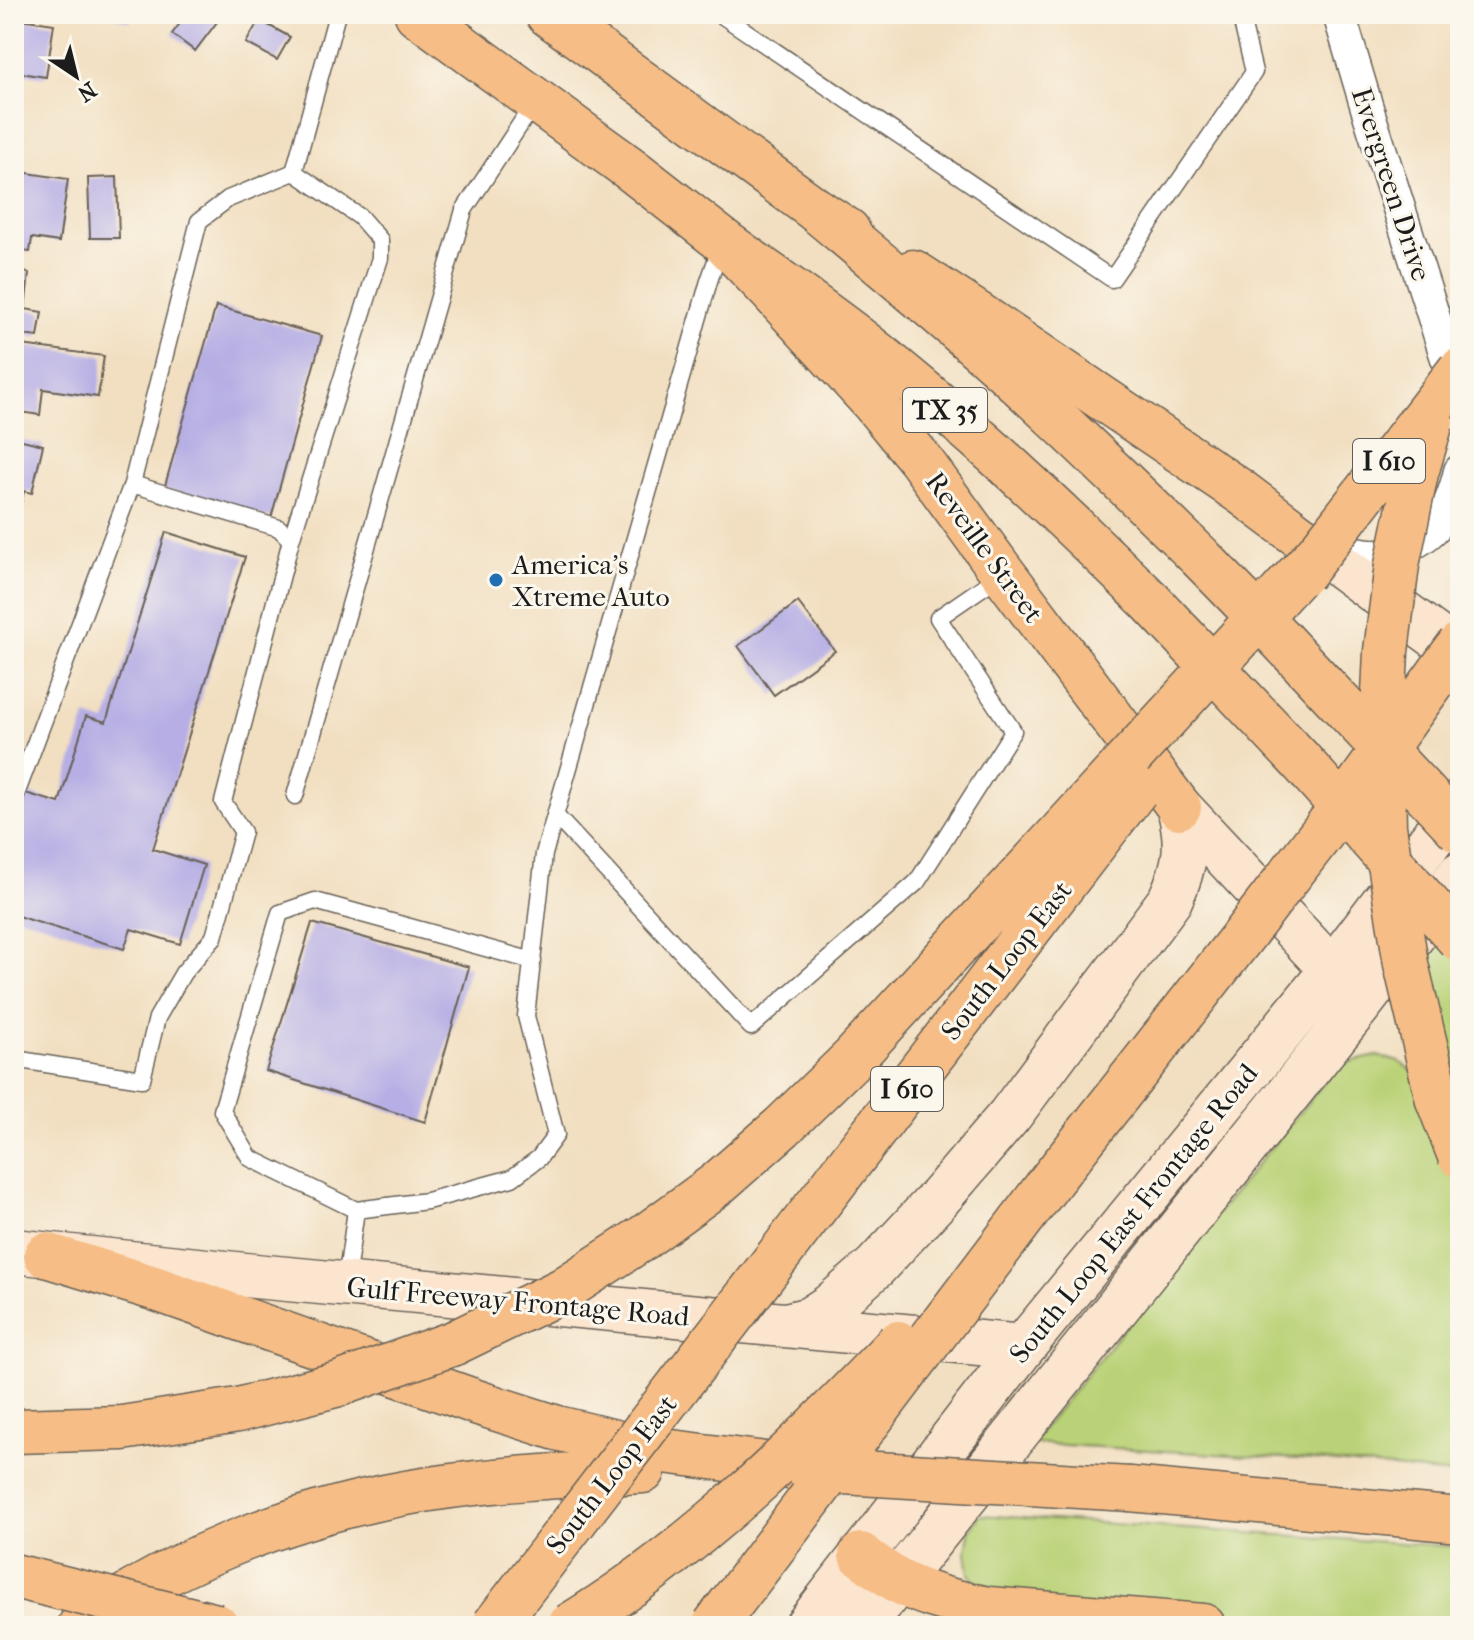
<svg xmlns="http://www.w3.org/2000/svg" width="1474" height="1640" viewBox="0 0 1474 1640" font-family="'IM FELL French Canon',serif">
	<rect width="100%" height="100%" fill="#fbf7ec"/>
	<filter id="ink" filterUnits="userSpaceOnUse"><feTurbulence type="fractalNoise" baseFrequency=".0125" numOctaves="2"/><feDisplacementMap in="SourceGraphic" scale="16" xChannelSelector="R" yChannelSelector="G"/><feConvolveMatrix kernelMatrix="1 2 1 2 8 2 1 2 1" color-interpolation-filters="sRGB"/></filter>
	<filter id="wash" filterUnits="userSpaceOnUse"><feTurbulence type="fractalNoise" baseFrequency=".006" numOctaves="4" result="noise"/><feDisplacementMap in="SourceGraphic" scale="32" xChannelSelector="R" yChannelSelector="G"/><feGaussianBlur stdDeviation="1.8" result="paint"/><feColorMatrix in="noise" values="0 0 0 0 0 0 0 0 0 0 0 0 0 0 0 0 0 1.4 0 .05"/><feComposite in="paint" operator="in"/></filter>
	<g filter="url(#wash)">
		<rect width="100%" height="100%" fill="#f2dfc1"/>
		<path fill="#bad277" stroke="#6b774a" stroke-width="2" d="M1439 934 1460 957V1070L1389 996Z
			M1377 1056 1400 1062 1421 1078 1460 1121V1475L1315 1460 1031 1443 1339 1064Z
			M980 1515 1460 1547V1626H1401L1036 1605 984 1591 969 1574 966 1552 969 1532Z"/>
		<g id="blocks">
			<path fill="#b6aee4" d="M106 14H132L130 22Z
				M187 14H223L195 51 172 34Z
				M14 18 54 24 46 77 14 72Z
				M259 20 290 37 277 60 246 43Z
				M14 171 68 179 59 242 32 238 30 252 14 250Z
				M117 177 119 238H90L88 178Z
				M14 271 29 273 25 309 42 312 38 337 14 334Z
				M216 306 322 336 271 518 164 489Z
				M14 344 104 356 98 397 43 389 40 415 14 411Z
				M14 438 43 445 32 493 24 491 20 508 14 507Z
				M166 532 245 557 153 849 204 865 180 944 131 929 124 949 14 915V818L22 792 59 803 86 716 106 722Z
				M798 602 835 651 774 695 738 646Z
				M312 923 469 967 425 1122 266 1071Z"/>
		</g>
	</g>
	<g filter="url(#ink)">
		<use href="#blocks" fill-opacity="0" stroke="#676056" stroke-width="2"/>
		<g fill="none" stroke-linecap="round" stroke-linejoin="round">
			<g stroke="#676056" stroke-width="19">
				<path id="service" d="M720 14 1112 279 1254 72 1240 14
					M294 172 337 14
					M291 540 380 258V240L360 217 294 172
					M295 796 464 210 535 102
					M14 800 132 484 199 221 228 199 294 172
					M555 815 751 1027 917 882 1013 731 938 618 1002 574
					M14 1059 142 1079 157 1018 183 973 214 937 243 832 223 802 291 540 279 528 132 484
					M356 1210 250 1158 222 1111 280 913 315 901 533 961
					M346 1281 356 1210 427 1201 512 1178 539 1158 556 1135 526 1016 544 854 709 281 721 246"/>
			</g>
			<g stroke="#676056" stroke-width="35">
				<path id="minor" d="M1339 14 1367 108 1459 396
					M1318 542C1336 548 1362 557 1380 555 1386 554 1392 551 1398 549 1438 537 1451 509 1460 471"/>
			</g>
			<g stroke="#676056" stroke-width="47">
				<path id="secondary" d="M1301 537 1460 654
					M1179 807 1350 989
					M14 1251 255 1276 1023 1347
					M786 1325 810 1319 830 1306 875 1267 940 1197 1010 1115 1170 900C1186 865 1189 844 1179 807
					M807 1626 1023 1347 1332 970 1460 801
					M862 1626 1362 1002 1460 874"/>
			</g>
			<g stroke="#676056" stroke-width="47">
				<path id="primary" d="M417 14 632 170 723 241 772 292 873 402 919 458 1000 569 1179 807
					M548 14 816 210 848 231
					M913 272 982 317 1241 492 1301 537"/>
			</g>
			<g stroke="#676056" stroke-width="47">
				<path id="motorway" d="M816 210C883 266 951 322 1015 380 1078 438 1139 497 1200 557
					M723 241C770 275 819 308 865 344 966 423 1059 511 1150 601
					M46 1255 154 1288 479 1403 557 1428 640 1448 805 1469
					M1130 1489 1460 1520
					M861 1555C873 1564 885 1573 898 1581 926 1596 958 1603 989 1609L1203 1626
					M80 1626C180 1555 309 1507 430 1489 501 1478 571 1475 643 1471"/>
			</g>
			<use href="#service" stroke="#fff" stroke-width="16"/>
			<use href="#minor" stroke="#fff" stroke-width="32"/>
			<use href="#secondary" stroke="#fbe5cf" stroke-width="44"/>
			<use href="#primary" stroke="#f6be86" stroke-width="44"/>
			<use href="#motorway" stroke="#f6be86" stroke-width="44"/>
			<g stroke="#676056" stroke-width="47" stroke-linecap="butt">
				<path id="motorway-bridge" d="M1431 422 1416 473 1397 565 1386 651 1382 736 1384 827 1406 964 1438 1100 1460 1156
					M1200 557 1281 640 1460 831
					M1302 574 1460 370
					M1150 601 1300 760 1460 940
					M14 1431 122 1428 238 1410 339 1384 454 1343 563 1290 643 1238 717 1184 782 1127 854 1057 1319 552
					M809 1470 1130 1489
					M14 1576 217 1626
					M494 1626 1136 790
					M569 1626C693 1551 798 1448 898 1343
					M714 1626 1053 1178 1239 941 1352 794 1460 644"/>
			</g>
			<use href="#motorway-bridge" stroke="#f6be86" stroke-width="44"/>
		</g>
	</g>
	<circle fill="#1f6fb2" stroke="#fbf7ec" stroke-width="3" cx="496" cy="580" r="8"/>
	<g text-anchor="middle" stroke-width="6" stroke-linejoin="round" paint-order="stroke">
		<g fill="#fbf7ec" stroke="#5f5e5a" stroke-width="2">
			<rect x="903" y="388" width="84" height="44" rx="6"/>
			<rect x="1353" y="439" width="72" height="44" rx="6"/>
			<rect x="871" y="1067" width="72" height="44" rx="6"/>
		</g>
		<g font-size="26" font-weight="bold" fill="#1c1c1c">
			<text x="945" y="419">TX 35</text>
			<text x="1389" y="470">I 610</text>
			<text x="907" y="1098">I 610</text>
		</g>
		<g font-size="28" fill="#1c1c1c" stroke="#fbf7ec">
			<text transform="translate(1392 184) rotate(72)" y="10">Evergreen Drive</text>
			<text transform="translate(985 547) rotate(54)" y="10">Reveille Street</text>
			<text transform="translate(1006 960) rotate(-52)" y="10">South Loop East</text>
			<text transform="translate(1133 1213) rotate(-51)" y="10">South Loop East Frontage Road</text>
			<text transform="translate(518 1301) rotate(5)" y="10">Gulf Freeway Frontage Road</text>
			<text transform="translate(611 1474) rotate(-52)" y="10">South Loop East</text>
		</g>
		<g font-size="28" fill="#1c1c1c" stroke="#fbf7ec" text-anchor="start">
			<text x="512" y="574">America's<tspan x="512" dy="32">Xtreme Auto</tspan></text>
		</g>
	</g>
	<rect width="1474" height="1640" fill="none" stroke="#fbf7ec" stroke-width="48"/>
	<g transform="translate(76 76) rotate(145)" stroke="#fbf7ec" stroke-width="6" paint-order="stroke">
	<path d="M0-6L14 30L0 20L-14 30Z" fill="#1c1c1c"/>
	<text y="-12" font-size="22" font-weight="bold" text-anchor="middle" fill="#1c1c1c">N</text>
	</g>
</svg>
